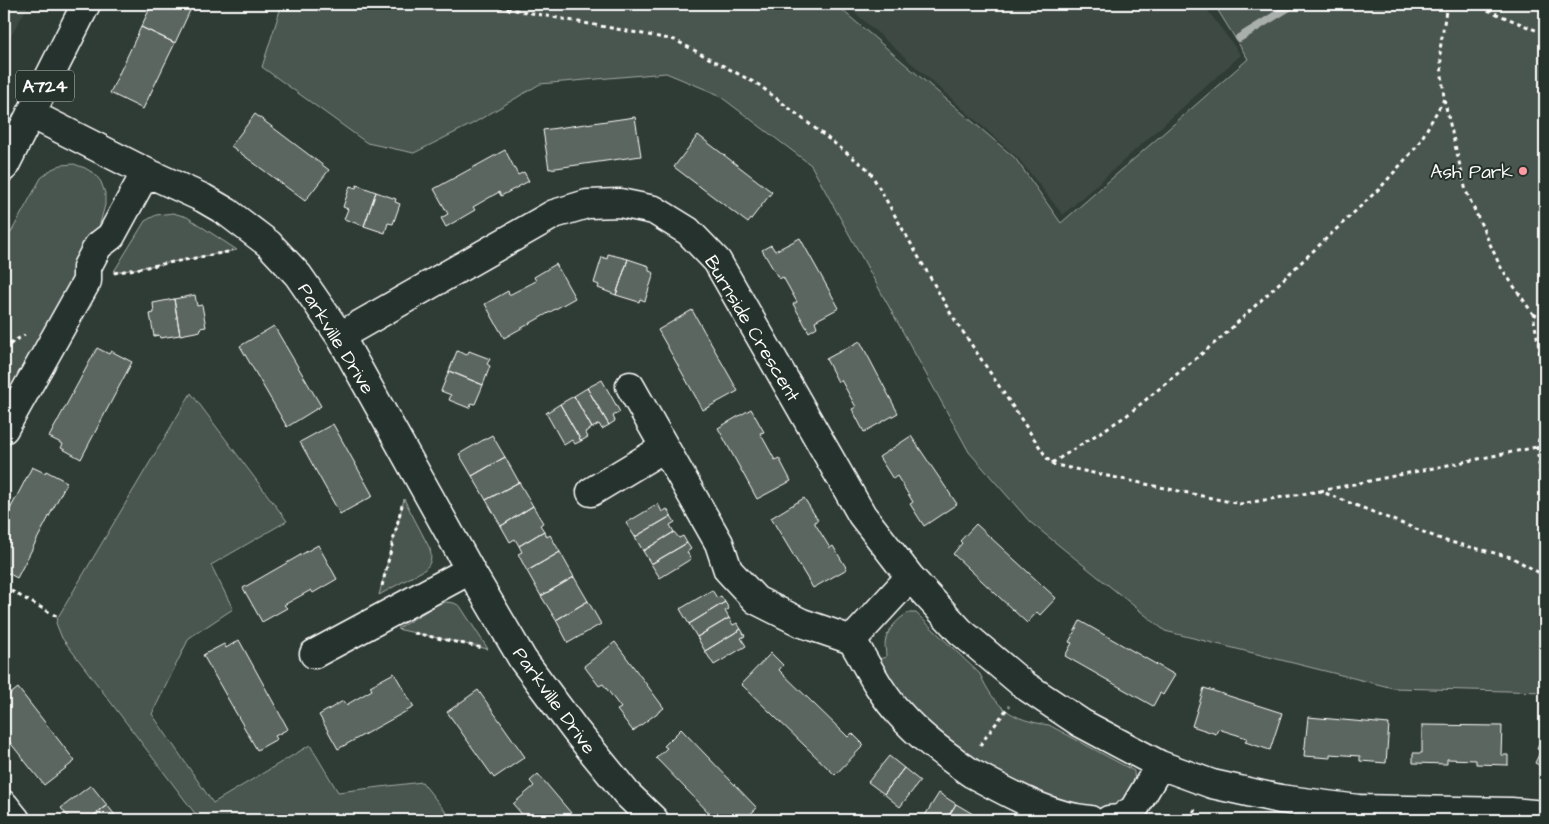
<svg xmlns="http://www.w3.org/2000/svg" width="1549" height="824" viewBox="0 0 1549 824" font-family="'Architects Daughter',sans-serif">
	<rect width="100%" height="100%" fill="#2f3b35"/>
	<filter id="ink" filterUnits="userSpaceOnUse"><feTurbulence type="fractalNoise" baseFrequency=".02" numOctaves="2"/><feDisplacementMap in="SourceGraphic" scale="10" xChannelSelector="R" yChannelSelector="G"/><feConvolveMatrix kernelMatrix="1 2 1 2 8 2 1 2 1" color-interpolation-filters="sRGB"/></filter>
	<g filter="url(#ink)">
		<path fill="#3c4842" d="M4 4H29L4 49Z
			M845 4H1203L1241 55 1063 215 1018 158Z"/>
		<path fill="#4a544f" stroke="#a4aaa7" d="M282 4H835L1015 158 1061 223 1248 59 1214 4H1545V692L1393 688 1165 631 1030 522 969 452 811 165 717 94 666 73 540 84 472 124 414 153 367 143 262 67Z
			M74 164 85 168 95 174 101 182 105 193V205L96 238 4 399V245L41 178 52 169 61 165Z
			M173 213 187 217 237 250 113 273 145 221 156 215Z
			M191 393 287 521 211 565 233 609 189 638 152 714 213 803 310 745 338 792 422 782 452 820H200L62 638 56 623 58 617Z
			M404 499 430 549C432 558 431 564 424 570L379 595Z
			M446 602 454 603 460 606 488 649 397 629 438 604Z
			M908 613H916L980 674C995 708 1012 720 1049 725L1134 771 1135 790 1122 804 1104 809H1074L990 770 920 720 882 669 879 659 886 657C886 651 884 644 886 639 888 629 899 618 908 613Z"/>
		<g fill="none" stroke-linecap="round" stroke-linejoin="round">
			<path stroke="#a9afac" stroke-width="8" d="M1239 38 1294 4"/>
		</g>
		<path fill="#5b6661" stroke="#fff" d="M152 4H193L175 43 141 27Z
			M141 27 175 43 143 109 110 93Z
			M255 114 329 170 305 201 231 146Z
			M635 117 641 156 549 169 543 130Z
			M698 135 772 192 748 223 674 167Z
			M505 150 518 175 524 172 529 181 501 196 499 192 473 207 475 210 446 227 441 218 448 214 434 189Z
			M357 185 376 192 364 226 344 219 348 209 343 207 350 186 356 188Z
			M376 192 396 199 395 202 400 204 393 224 388 223 385 233 364 226Z
			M800 238 839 308 815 321 817 327 809 332 793 304 797 302 783 277 779 279 762 250 771 245 775 251Z
			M608 254 628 259 616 295 598 288 599 285 594 283 602 257 607 259Z
			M628 259 649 266V271L654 273 645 301 640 299 639 302 616 295Z
			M556 264 575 298 504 338 485 304 508 291 509 295 536 281 534 277Z
			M195 295 197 306 202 305 206 327 200 328 201 331 180 335 174 299Z
			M174 299 180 335 160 338 159 335 154 336 150 314 154 313 153 303Z
			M692 310 738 391 703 410 658 330Z
			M274 326 321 406 287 427 240 346Z
			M860 341 898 413 864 432 852 409 856 407 841 380 838 382 826 359Z
			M97 348 109 354 111 351 132 362 81 459 61 448 63 444 49 437Z
			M457 351 467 355 469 351 490 359 487 364 490 366 483 385 449 371Z
			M449 371 483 385 475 404 472 403 469 408 449 400 451 395 441 391Z
			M602 380 620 412 613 416 615 421 609 425 587 388Z
			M587 388 609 425 602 429 599 424 592 428 574 396Z
			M574 396 592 428 585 432 588 437 581 441 560 404Z
			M560 404 581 441 575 444 572 440 564 445 546 413Z
			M751 409 764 432 760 433 775 460 779 458 791 481 757 499 718 428Z
			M333 424 373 496 340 514 300 442Z
			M492 435 505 457 472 476 459 454Z
			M911 436 957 504 924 526 910 504 913 502 897 476 893 479 879 457Z
			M505 457 519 482 486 500 472 476Z
			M32 467 45 473 46 471 67 482 17 578 4 571V521Z
			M519 482 533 506 501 526 486 500Z
			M804 498 818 520 814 522 830 548 833 546 847 569 813 588 771 518Z
			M658 504 662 512 667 509 671 516 635 537 626 523Z
			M533 506 543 523 540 525 544 531 519 546 515 539 510 542 501 526Z
			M671 516 675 522 670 525 674 532 643 551 635 537Z
			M976 524 1056 598 1040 615 1037 612 1027 623 953 554 962 543 960 541Z
			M544 531 547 537 550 535 560 552 527 571 518 554 522 552 519 546Z
			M674 532 679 538 683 536 687 543 651 564 643 551Z
			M687 543 691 549 687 552 691 559 660 578 651 564Z
			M318 545 337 579 313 593 311 590 284 605 287 608 262 622 243 588Z
			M560 552 574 577 541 596 527 571Z
			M574 577 588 601 556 620 541 596Z
			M712 590 717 598 721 596 725 602 689 624 680 609Z
			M588 601 601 624 568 643 556 620Z
			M725 602 729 609 725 611 729 618 697 637 689 624Z
			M729 618 733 625 737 623 741 629 705 651 697 637Z
			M1080 621 1175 675 1163 695 1160 693 1153 706 1065 656 1072 643 1069 642Z
			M741 629 745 636 741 638 746 646 714 665 705 651Z
			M239 640 288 729 275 736 277 739 257 750 203 655 224 644 226 648Z
			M615 642 664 708 633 731 617 710 621 708 603 684 599 686 584 666Z
			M771 653 783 665 779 670 848 737 852 733 864 745 835 775 741 684Z
			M394 673 414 707 338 749 319 715 343 701 346 705 372 690 370 686Z
			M18 688 75 761 44 785 4 735V699Z
			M1204 688 1282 713 1270 750 1245 742 1247 738 1218 729 1216 734 1192 726Z
			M478 690 525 757 494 778 447 712Z
			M1308 717 1389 724 1386 763 1360 761V756L1330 754V758L1304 756Z
			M1422 725 1502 726 1501 755H1508V765L1476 764V760L1447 759V764L1413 763V753H1422Z
			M681 729 757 808 744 820H716L656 758 667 748 664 746Z
			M1545 731V768L1535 763 1541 750 1537 749Z
			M889 756 904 768 884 794 868 782Z
			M904 768 920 781 900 807 884 794Z
			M538 774 577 820H527L513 804 534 786 530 781Z
			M91 785 107 805 88 820H71L61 808Z
			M939 793 956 804 946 820H922Z
			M956 804 973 814 970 820H946Z
			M107 805 119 820H88Z"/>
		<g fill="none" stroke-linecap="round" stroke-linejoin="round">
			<g stroke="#fff" stroke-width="31">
				<path id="minor" d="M31 114 146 172 203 198 227 212 269 244 298 275 340 336 470 570 523 660 575 730 627 794 654 820
					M340 336 554 214 587 204 620 203 654 210 688 231 717 261 862 515 910 577 960 631 1024 685 1081 723 1160 765 1212 784 1280 799 1358 809 1511 812 1545 815
					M630 386 719 543 728 570 756 600 802 623 852 640 910 577
					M4 429 87 281V267L98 246 111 236 146 172
					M591 492 664 448
					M852 640C867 665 880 693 900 714 920 737 946 755 971 773 1009 793 1047 816 1090 820
					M314 654 470 570
					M4 805 16 820
					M1109 820 1120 819 1134 809 1160 765"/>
			</g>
			<g stroke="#fff" stroke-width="31">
				<path id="major" d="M4 167 86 4"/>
			</g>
			<path stroke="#fff" stroke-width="3" stroke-dasharray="4 4" stroke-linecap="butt" d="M483 4 675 40 759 85 869 170 951 314 1051 464 1240 504 1320 491 1446 541 1511 557 1545 576
				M1447 4 1440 50 1444 99 1466 191 1500 266 1533 314 1545 382
				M1473 4 1545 34
				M114 273 233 251
				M1533 314 1545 319
				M4 350 14 341 25 335
				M1545 415 1537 447 1545 514
				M1052 463 1126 416 1222 337 1381 187 1418 145 1444 99
				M1320 491 1537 447
				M382 586 402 505
				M4 587 58 617
				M414 633 483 648
				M980 745 1009 706
				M1190 820 1196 807"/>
			<use href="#minor" stroke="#26332d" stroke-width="28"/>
			<use href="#major" stroke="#26332d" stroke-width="28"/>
		</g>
	</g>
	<circle fill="#ff9aa2" stroke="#26332d" stroke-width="2" cx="1523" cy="171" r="5"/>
	<g text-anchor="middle" stroke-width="4" stroke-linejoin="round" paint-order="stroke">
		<rect fill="#26332d" stroke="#bec2c0" stroke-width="1" x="16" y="70.5" width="58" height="31" rx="4"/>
		<g font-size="18" font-weight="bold" fill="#fff">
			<text x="45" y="92">A724</text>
		</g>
		<g font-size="19" fill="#fff" stroke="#26332d" text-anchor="end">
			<text x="1513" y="178">Ash Park</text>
		</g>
		<g font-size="19" fill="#fff" stroke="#26332d">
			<text transform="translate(753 328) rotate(59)" y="7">Burnside Crescent</text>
			<text transform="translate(337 338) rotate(58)" y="7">Parkville Drive</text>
			<text transform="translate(555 700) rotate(54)" y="7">Parkville Drive</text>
		</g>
	</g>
	<rect width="1549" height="824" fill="none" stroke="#26332d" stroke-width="20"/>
	<rect x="10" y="10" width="1529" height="804" fill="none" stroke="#fff" stroke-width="2" filter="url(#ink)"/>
</svg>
